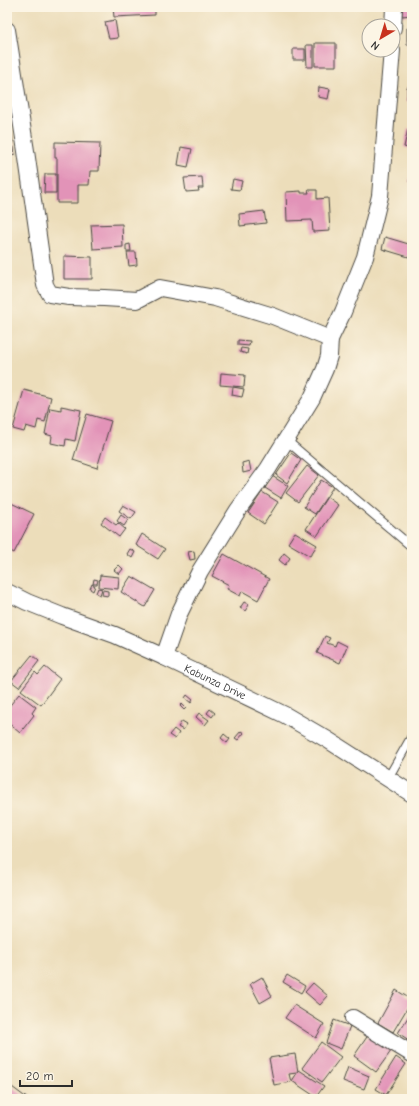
<svg xmlns="http://www.w3.org/2000/svg" width="419" height="1106" viewBox="0 0 419 1106" font-family="'Comic Neue',sans-serif">
	<rect width="100%" height="100%" fill="#fcf5e5"/>
	<filter id="ink" filterUnits="userSpaceOnUse"><feTurbulence type="fractalNoise" baseFrequency=".025" numOctaves="2"/><feDisplacementMap in="SourceGraphic" scale="8" xChannelSelector="R" yChannelSelector="G"/><feConvolveMatrix kernelMatrix="1 2 1 2 8 2 1 2 1" color-interpolation-filters="sRGB"/></filter>
	<filter id="wash" filterUnits="userSpaceOnUse"><feTurbulence type="fractalNoise" baseFrequency=".012" numOctaves="4" result="noise"/><feDisplacementMap in="SourceGraphic" scale="16" xChannelSelector="R" yChannelSelector="G"/><feGaussianBlur stdDeviation="0.9" result="paint"/><feColorMatrix in="noise" values="0 0 0 0 0 0 0 0 0 0 0 0 0 0 0 0 0 1.4 0 .05"/><feComposite in="paint" operator="in"/></filter>
	<g filter="url(#wash)">
		<rect width="100%" height="100%" fill="#ecddba"/>
		<g id="blocks">
			<path fill="#e293b8" d="M113 7H155V15L114 17Z
				M402 7H412V15L402 16Z
				M115 20 118 38 109 39 105 22Z
				M407 28H412V45H407Z
				M315 43H336V66H315Z
				M306 45H313V67H307Z
				M293 49H305V60H293Z
				M319 87 330 89 328 99 318 97Z
				M407 87H412V102L407 101Z
				M7 126H10L15 154 7 156Z
				M408 129 412 130V149L404 147Z
				M55 142 100 143 99 171H90L89 185H78V203H57V158H55Z
				M181 147 192 149 188 167 178 165Z
				M411 172H412V182H409Z
				M45 174H56V193H44Z
				M202 177 203 188H198L199 191 186 192 184 178Z
				M233 179 242 181 240 190 231 189Z
				M308 190H317V199L328 198 330 231 313 232 312 220 287 221 286 192 301 191V193H309Z
				M264 211 266 223 240 226 239 214Z
				M122 224 123 247 93 249 91 225Z
				M385 237 412 245V258L382 249Z
				M130 244 131 251H126V245Z
				M127 252H136L137 265 129 266Z
				M64 256 92 257V279H64Z
				M238 340 250 341 249 346 238 345Z
				M241 348 248 349 247 354 240 352Z
				M221 373 245 375 244 387 220 385Z
				M233 387 244 389 242 397 232 395Z
				M24 390 51 397 45 422 38 420 36 429 26 426 24 432 13 429Z
				M61 406 81 410 75 441 66 439 65 446 51 443 52 436 45 434 50 408 61 410Z
				M87 414 111 421 97 468 73 460Z
				M291 453 301 460 287 483 276 475Z
				M249 461 251 471 243 473 242 463Z
				M307 466 319 475 298 502 286 493Z
				M272 476 288 486 281 498 265 488Z
				M321 480 333 487 315 514 304 507Z
				M262 492 278 502 264 524 248 513Z
				M327 497 338 505 317 536 306 529Z
				M7 501 34 514 14 553 7 549Z
				M123 505 136 512 131 519 119 511Z
				M121 515 128 520 124 526 117 521Z
				M105 517 116 525 118 523 125 529 119 537 101 523Z
				M295 532 317 545 310 556 288 543Z
				M142 534 165 549 158 559 136 545Z
				M130 549 135 552 132 558 127 554Z
				M194 551 195 559 190 560 188 552Z
				M284 553 290 558 285 565 279 560Z
				M224 554 269 579 258 600 242 591 240 596 227 589 229 585 212 576Z
				M119 565 123 569 119 574 114 570Z
				M100 575 119 577 118 589 99 587Z
				M131 576 155 590 145 607 121 592Z
				M94 579 98 580 97 584H93Z
				M92 584 95 586 93 591 90 589Z
				M98 588 102 589 100 595 96 593Z
				M103 590 108 591V596L102 595Z
				M244 602 249 605 245 611 240 608Z
				M325 636 330 638 327 643 335 646 337 641 347 646 340 663 317 653Z
				M32 655 39 661 19 687 11 681Z
				M45 667 60 679 41 705 21 690 35 672 38 675Z
				M19 694 36 707 32 713 34 715 20 733 7 722V709Z
				M187 695 193 700 191 703 185 698Z
				M182 704 186 708 184 710 180 706Z
				M210 709 215 713 212 717 207 713Z
				M199 713 209 720 205 725 196 717Z
				M182 721 187 724 183 730 178 727Z
				M174 729 179 733 175 739 169 735Z
				M241 731 244 733 238 740 235 738Z
				M224 734 230 739 227 743 221 738Z
				M287 975 305 986 301 993 283 982Z
				M262 977 272 996 260 1003 250 984Z
				M313 983 328 996 320 1005 305 992Z
				M396 990 412 1000 393 1032 378 1023Z
				M294 1005 324 1024 316 1038 285 1018Z
				M412 1011V1042L398 1033Z
				M334 1020 350 1026 341 1049 326 1043Z
				M371 1031 394 1047 376 1072 354 1056Z
				M321 1042 341 1057 322 1082 302 1068Z
				M295 1054 298 1072 299 1070 324 1086 316 1097 292 1081 297 1073 289 1074 291 1082 274 1085 269 1058Z
				M396 1057 406 1064 386 1095 376 1089Z
				M348 1067 369 1076 364 1089 343 1081Z
				M8 1084 28 1099H7V1085Z"/>
		</g>
	</g>
	<g filter="url(#ink)">
		<use href="#blocks" fill-opacity="0" stroke="#484640" stroke-width="1"/>
		<g fill="none" stroke-linecap="round" stroke-linejoin="round">
			<g stroke="#484640" stroke-width="10">
				<path id="lane" d="M286 440 412 547
					M388 778 412 736"/>
			</g>
			<g stroke="#484640" stroke-width="18">
				<g id="street">
					<path d="M393 28 394 7"/>
					<path d="M7 30 26 151 45 285 50 294 69 297 104 298 137 300 160 288 215 298 273 316 330 339"/>
					<path id="s1" d="M7 592 27 602 62 616 115 635 164 657 285 715 328 740 412 794"/>
					<path d="M164 657 179 614 200 571 238 510 268 469 312 398 325 369 329 356 330 339 343 312 365 257 380 196 392 50"/>
					<path d="M353 1018 412 1054"/>
				</g>
			</g>
			<use href="#lane" stroke="#fff" stroke-width="8"/>
			<use href="#street" stroke="#fff" stroke-width="16"/>
		</g>
	</g>
	<g text-anchor="middle" stroke-width="3" stroke-linejoin="round" paint-order="stroke">
		<g font-size="11" fill="#2b2b2b" stroke="#fcf5e5">
			<text dy="4" stroke="none"><textPath href="#s1" startOffset="227">Kabunza Drive</textPath></text>
		</g>
	</g>
	<rect width="419" height="1106" fill="none" stroke="#fcf5e5" stroke-width="24"/>
	<g transform="translate(381 38) rotate(218)"><circle r="19" fill="#fcf5e5" stroke="#a8a49b"/>
	<path d="M0-3L7 15L0 10L-7 15Z" fill="#c8321e"/>
	<text y="-6" font-size="11" font-weight="bold" text-anchor="middle" fill="#2b2b2b">N</text>
	</g>
	<path d="M20 1080v6h52v-6" fill="none" stroke="#2b2b2b" stroke-width="2"/>
	<text x="26" y="1080" font-size="12" fill="#2b2b2b" stroke="#fcf5e5" stroke-width="3" paint-order="stroke">20 m</text>
</svg>
